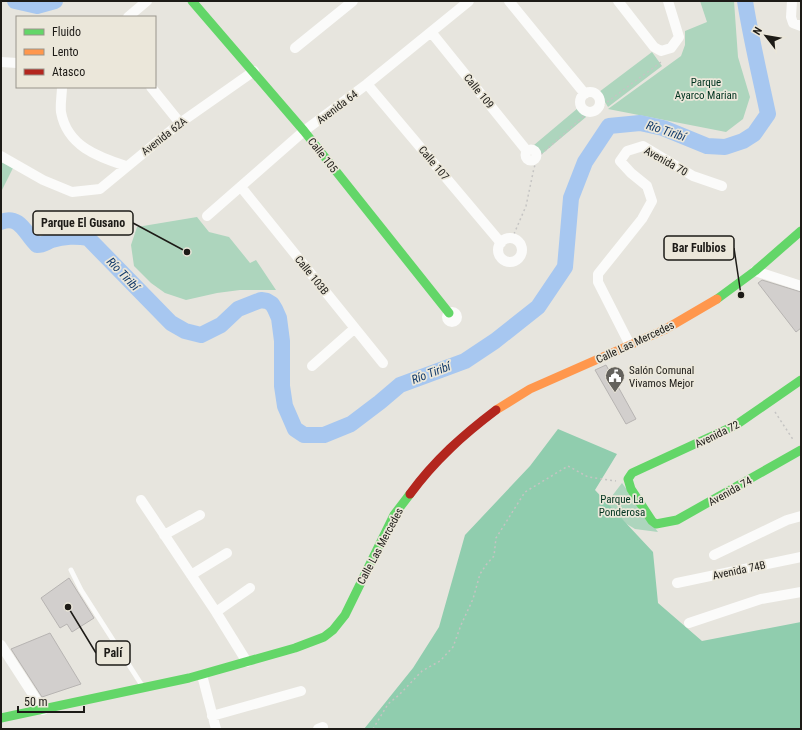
<svg xmlns="http://www.w3.org/2000/svg" width="802" height="730" viewBox="0 0 802 730" font-family="'Roboto Condensed',sans-serif">
	<rect width="100%" height="100%" fill="#e7e5de"/>
	<path fill="#add5bd" d="M700 1H734L738 57 750 97 743 119 726 132 608 109 681 56 685 45V31L707 22Z
		M652 52 662 66 608 107 599 92Z
		M578 108 586 117 542 154 534 145Z
		M1 162 13 168 1 192Z
		M197 217 209 232 229 237 250 263 256 260 276 290H240L217 293 186 300 165 293 151 283 134 266 131 245 137 227Z
		M622 483 658 532 635 529 602 509Z"/>
	<path fill="#90cdae" d="M558 429 617 454 595 490 653 552 658 603 702 641 801 622V729H364L413 668 439 627 465 535 530 466Z"/>
	<g fill="none" stroke-linecap="round" stroke-linejoin="round">
		<path stroke="#a7c7f0" stroke-width="16" d="M15 1 37 6 55 1
			M1 222C20 214 26 235 37 245 44 245 46 242 52 240 63 236 78 236 88 238L171 323 185 331 201 335 221 325 238 309 261 300 267 301 272 304 275 309 279 318 282 341V386L285 406 295 429 304 435H324L351 424 380 402 400 385 465 361 495 341 538 307 565 267 571 198 585 162 609 126 640 123 663 128 707 146 725 147 743 141 754 134 768 114C760 76 751 39 745 1"/>
	</g>
	<path fill="#d2cfcd" stroke="#b7b4b2" d="M762 280 801 292V328L796 332 758 283Z
		M606 365 636 419 626 424 595 370Z
		M69 578 94 618 72 632 67 624 60 628 41 598Z
		M50 633 81 684 42 697 11 649Z"/>
	<g fill="none" stroke-linecap="round" stroke-linejoin="round">
		<path stroke="#c5c4c3" stroke-width="1.5" stroke-dasharray="2 3" stroke-linecap="butt" d="M603 105 661 62
			M514 234 526 206 534 168 538 157 586 114
			M775 412 794 441
			M373 729 388 704 399 695 422 671 440 661 453 647 461 625 473 599 480 574 486 565 494 556 496 538 525 492 568 466 588 477 616 481"/>
		<path stroke="#fbfbfa" stroke-width="5" d="M71 570 81 590 143 687"/>
		<path stroke="#fbfbfa" stroke-width="10" d="M509 1 585 94
			M618 1 654 47 661 51 671 48 679 37 668 1
			M792 1 791 17 793 23 801 26
			M128 17 147 1
			M431 32 527 151
			M295 48 353 1
			M1 62 17 63
			M367 84 501 243
			M62 87C62 94 60 104 61 112 67 146 98 157 126 166
			M151 87 180 123
			M580 102a10 10 0 1 1 20 0a10 10 0 1 1-20 0Z
			M525.5 155a5.5 5.5 0 1 1 11 0a5.5 5.5 0 1 1-11 0Z
			M1 156 43 180 72 192 100 189 180 123 254 71
			M241 187 383 363
			M207 216 304 131 367 84 469 1
			M498 250a12 12 0 1 1 24 0a12 12 0 1 1-24 0Z
			M755 271 801 286
			M447 317a5 5 0 1 1 10 0a5 5 0 1 1-10 0Z
			M630 345 598 282V274L642 219 652 201 647 186 631 173 620 161 627 151 643 146 693 176 722 186
			M312 366 355 328
			M141 500 216 612 247 662
			M164 535 200 515
			M714 555 787 520 801 516
			M191 575 227 553
			M677 583 801 557
			M216 612 250 588
			M689 623 761 599 801 592
			M1 645 43 710
			M202 675 216 729
			M212 716 301 691
			M318 729 323 727"/>
		<path stroke="#63d668" stroke-width="9" d="M192 1 304 131 449 313
			M717 299 755 271 801 231
			M801 380 736 425 632 473 628 479 631 489 652 521 656 524 677 520 801 450
			M1 718 189 678 295 648 324 637 333 630 345 615 394 515 410 494"/>
		<path stroke="#ff974d" stroke-width="9" d="M496 410 530 389 664 330 717 299"/>
		<path stroke="#b3261e" stroke-width="9" d="M410 494C435 460 463 435 496 410"/>
	</g>
	<defs>
		<g id="civic-pin" transform="scale(1)"><path d="M0 17L-7.5 6A9.5 9.5 0 1 1 7.5 6Z" fill="#64625d" stroke="#ebe7da"/><path d="M-.6-6.5H3V-4.5H.6V-3L4-1V1h2V6H-6V1h2V-1L-.6-3ZM-1.2 2.5V6h2.4V2.5Z" fill="#fff"/></g>
	</defs>
	<g fill-rule="evenodd">
		<use href="#civic-pin" x="615" y="376"/>
	</g>
	<g text-anchor="middle" stroke-width="3.5" stroke-linejoin="round" paint-order="stroke">
		<g font-size="11" fill="#01331f" stroke="#ebe7da">
			<text x="706" y="86">Parque<tspan x="706" dy="13">Ayarco Marian</tspan></text>
			<text x="622" y="503">Parque La<tspan x="622" dy="13">Ponderosa</tspan></text>
		</g>
		<g font-size="11" fill="#1d1b17" stroke="#ebe7da">
			<text transform="translate(479 91) rotate(51)" y="4">Calle 109</text>
			<text transform="translate(337 107) rotate(-37)" y="4">Avenida 64</text>
			<text transform="translate(164 136) rotate(-38)" y="4">Avenida 62A</text>
			<text transform="translate(323 155) rotate(52)" y="4">Calle 105</text>
			<text transform="translate(666 161) rotate(29)" y="4">Avenida 70</text>
			<text transform="translate(434 163) rotate(50)" y="4">Calle 107</text>
			<text transform="translate(312 275) rotate(51)" y="4">Calle 103B</text>
			<text transform="translate(635 342) rotate(-25)" y="4">Calle Las Mercedes</text>
			<text transform="translate(717 434) rotate(-26)" y="4">Avenida 72</text>
			<text transform="translate(730 491) rotate(-29)" y="4">Avenida 74</text>
			<text transform="translate(380 546) rotate(-62)" y="4">Calle Las Mercedes</text>
			<text transform="translate(739 570) rotate(-12)" y="4">Avenida 74B</text>
		</g>
		<g font-size="11" fill="#1d1b17" stroke="#ebe7da" text-anchor="start">
			<text x="629" y="374">Salón Comunal<tspan x="629" dy="13">Vivamos Mejor</tspan></text>
		</g>
		<g font-size="12" font-style="italic" fill="#133b6b" stroke="#ebe7da">
			<text transform="translate(666 131) rotate(18)" y="4">Río Tiribí</text>
			<text transform="translate(123 274) rotate(46)" y="4">Río Tiribí</text>
			<text transform="translate(431 373) rotate(-21)" y="4">Río Tiribí</text>
		</g>
	</g>
	<path fill="none" stroke="#1d1b17" stroke-width="1.5" d="M187 252L133 223M741 295L734 248M68 607L96 653"/>
	<g fill="#1d1b17" stroke="#ebe7da" stroke-width="1.5">
		<circle cx="187" cy="252" r="4"/>
		<circle cx="741" cy="295" r="4"/>
		<circle cx="68" cy="607" r="4"/>
	</g>
	<g fill="#ebe7da" stroke="#1d1b17" stroke-width="1.5">
		<rect x="33" y="211" width="100" height="24" rx="4"/>
		<rect x="664" y="236" width="70" height="24" rx="4"/>
		<rect x="96" y="641" width="34" height="24" rx="4"/>
	</g>
	<g font-size="12" text-anchor="middle" font-weight="bold" fill="#1d1b17">
		<text x="83" y="227">Parque El Gusano</text>
		<text x="699" y="252">Bar Fulbios</text>
		<text x="113" y="657">Palí</text>
	</g>
	<rect width="802" height="730" fill="none" stroke="#1d1b17" stroke-width="4"/>
	<rect x="16" y="16" width="140" height="72" fill="#ebe7da" stroke="#99958c"/>
	<rect x="24" y="29" width="20" height="6" fill="#63d668" stroke="#99958c"/>
	<text x="52" y="36" font-size="12" fill="#1d1b17">Fluido</text>
	<rect x="24" y="49" width="20" height="6" fill="#ff974d" stroke="#99958c"/>
	<text x="52" y="56" font-size="12" fill="#1d1b17">Lento</text>
	<rect x="24" y="69" width="20" height="6" fill="#b3261e" stroke="#99958c"/>
	<text x="52" y="76" font-size="12" fill="#1d1b17">Atasco</text>
	<g transform="translate(766 36) rotate(301)" stroke="#ebe7da" stroke-width="3" paint-order="stroke">
	<path d="M0-3L7 15L0 10L-7 15Z" fill="#1d1b17"/>
	<text y="-6" font-size="11" font-weight="bold" text-anchor="middle" fill="#1d1b17">N</text>
	</g>
	<path d="M18 706v6h66v-6" fill="none" stroke="#1d1b17" stroke-width="2"/>
	<text x="24" y="706" font-size="12" fill="#1d1b17" stroke="#ebe7da" stroke-width="3" paint-order="stroke">50 m</text>
</svg>
